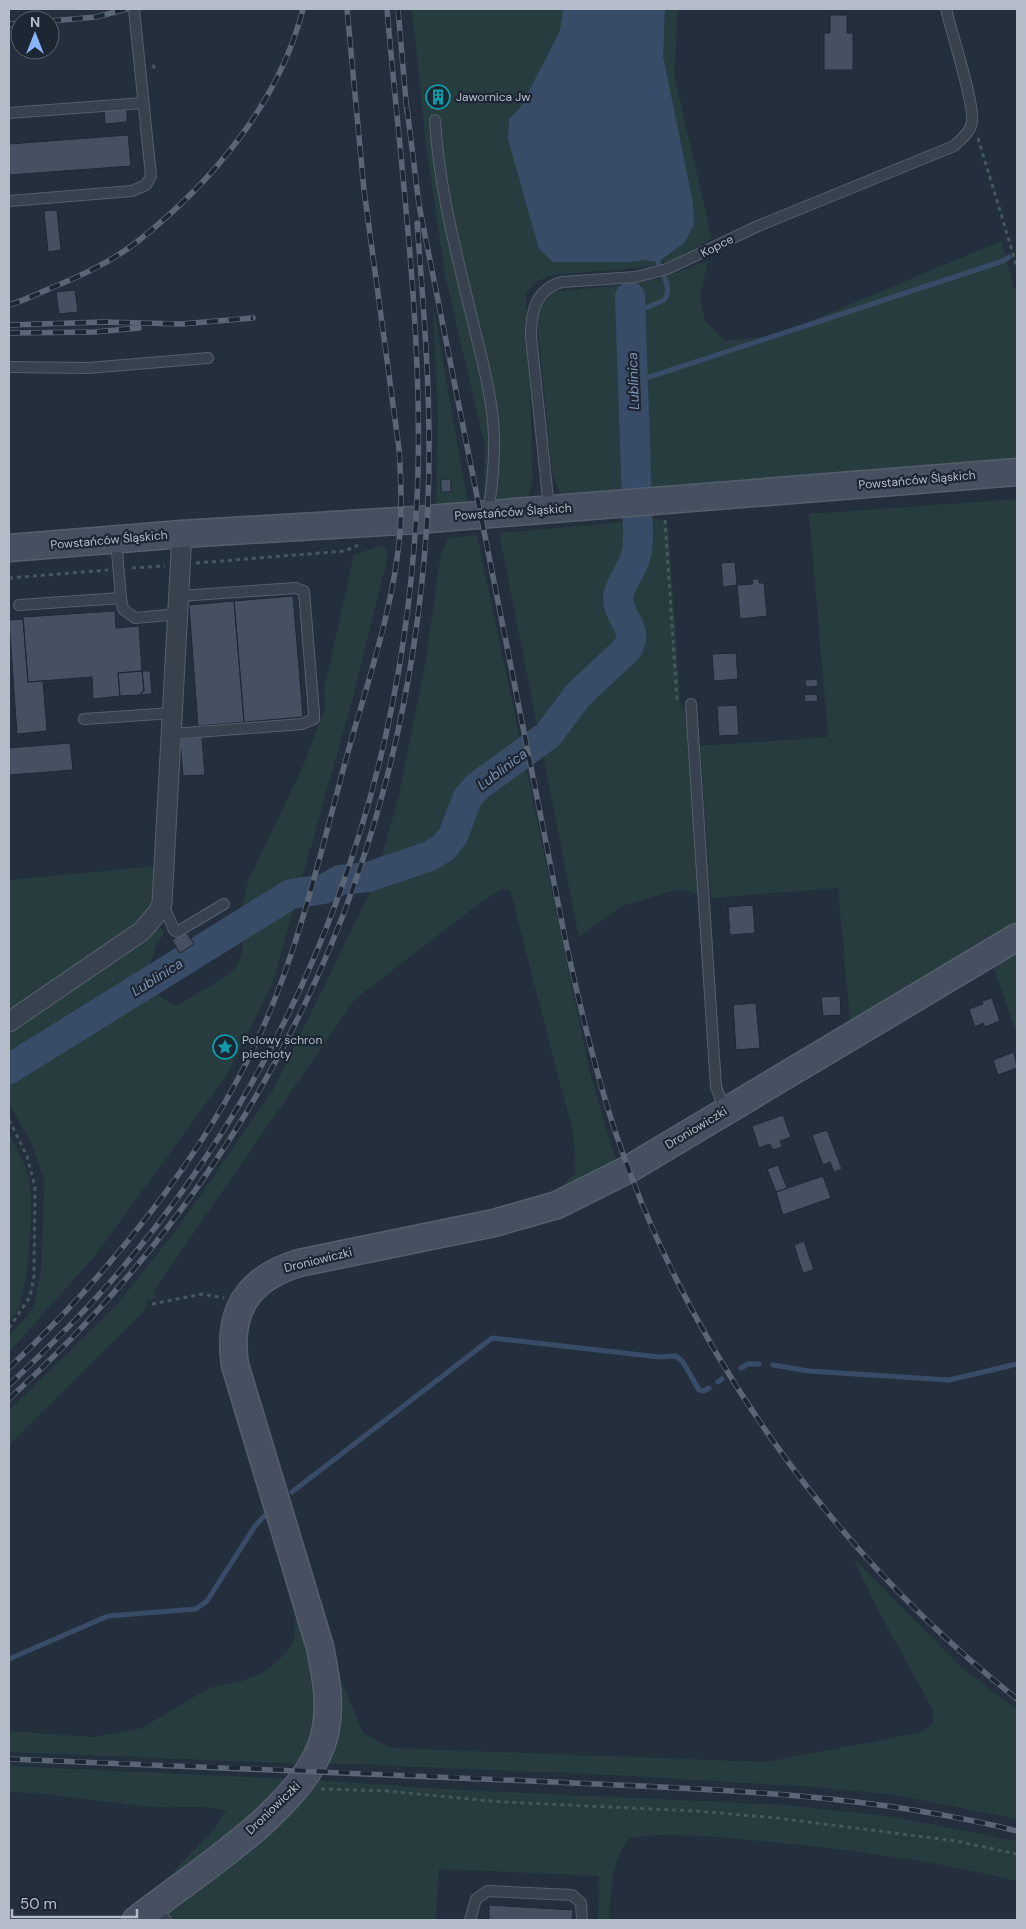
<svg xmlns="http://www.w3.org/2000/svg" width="1026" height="1929" viewBox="0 0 1026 1929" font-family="'DM Sans',sans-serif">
	<rect width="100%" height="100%" fill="#242f3e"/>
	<path fill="#263c3f" d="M412 9H678L674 74 712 239 673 260 648 267 551 275 534 283 526 294 533 478 528 499 484 502 485 446 445 275 426 143Z
		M1001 241 1017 296V458L561 496 552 473 537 320 541 302 551 292 626 285 658 279 708 261 700 297 705 321 726 341 775 336Z
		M433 305 468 504 436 505 438 418Z
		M1017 499V927L850 1022 838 888 711 898 700 746 828 737 809 514Z
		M658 519 668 526 680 697 681 705 688 710 697 852V894L679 889 622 906 579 937 499 533Z
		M477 535 591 1077 617 1164 551 1197 575 1173 574 1137 510 890 502 889 484 900 355 999 153 1292 156 1298 148 1300 144 1311 9 1445V1410L116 1306 180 1225 273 1090 374 884 399 795 425 665 441 553 449 538Z
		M383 545 388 555 350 708 273 982 226 1076 94 1257 9 1352V1336L32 1310 41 1273 44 1180 31 1142 9 1104V1028L161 927 164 934 156 944 147 973 162 998 176 1006C188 999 228 977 235 968 244 956 246 933 239 920L248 881 301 771 326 706 324 690 354 555Z
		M158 866C157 876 156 887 153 896 138 937 46 991 9 1017V880Z
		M1017 949V1032H1016L992 963Z
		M9 1133C16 1148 25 1162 29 1178 35 1203 28 1287 18 1309 16 1313 12 1317 9 1321Z
		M853 1558 961 1667 1017 1710V1819L896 1795 815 1787 612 1775 322 1763 334 1663 363 1733 391 1748 767 1762 922 1732 933 1723V1710L878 1610Z
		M295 1613 308 1630 316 1662V1725L303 1764 9 1752V1731L93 1737 142 1728 209 1688 242 1681 263 1673 284 1655 294 1641Z
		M9 1766 293 1779 270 1805 138 1909 213 1830 226 1811C199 1803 184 1809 158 1807 108 1804 59 1793 9 1792Z
		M313 1780 443 1789 784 1805 895 1817 1017 1841V1881C929 1860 840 1848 750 1840 710 1837 670 1831 629 1838 611 1865 611 1888 609 1920H598L599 1876 439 1869 436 1920H172L169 1913 170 1905Z"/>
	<path fill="#394c67" d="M563 9H665L663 56 693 203 694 225 684 243 658 262 645 260 628 262H553L539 249 508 139 509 119 520 108 560 31Z"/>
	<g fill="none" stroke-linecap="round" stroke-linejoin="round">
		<path stroke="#394c67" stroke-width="5" d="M631 314 664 300C673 290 662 273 658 262
			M634 382 1003 261 1009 257
			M773 1365 809 1371 949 1380 1017 1364
			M741 1368 748 1364H759
			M718 1382 722 1379
			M292 1492 492 1338 659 1357 676 1356 683 1362 699 1390 704 1391 709 1388
			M9 1659 108 1616 196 1609 207 1601 255 1526 270 1510"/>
		<path stroke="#394c67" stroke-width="30" d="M9 1069 291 894 324 889 340 880 368 877 430 856 443 848 453 836 468 797 478 786 548 735 578 695 627 649C640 629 618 618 618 598 619 583 633 570 636 555 638 548 638 539 638 532L630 297"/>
	</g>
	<path fill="#455162" stroke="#1f2835" d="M830 15H847V33H853V70H824V33H830Z
		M153 63 157 66 155 70 150 68Z
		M445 89 446 103 432 104 430 90Z
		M127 109V122L105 124 104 111Z
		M128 135 131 166 9 175V144Z
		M57 210 61 250 48 252 44 211Z
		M75 290 78 312 59 314 56 292Z
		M441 479H451V492H441Z
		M735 562 737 585 723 587 721 563Z
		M752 579H759V583H764L767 616 740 619 737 585 753 584Z
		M293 596 303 717 244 722 234 601Z
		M234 601 244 722 198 726 189 605Z
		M115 611 116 628 139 626 142 671 118 673 120 696 93 699 92 677 28 682 23 617Z
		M23 619 28 682 43 681 47 731 17 734 9 620Z
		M736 653 738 679 714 681 712 654Z
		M142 671 144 691 139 695 120 696 118 673Z
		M142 671H150L152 694 139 695 144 691Z
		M817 679 818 686 806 687 805 680Z
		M817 694 818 701 805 702 804 695Z
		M737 705 739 735 719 736 717 706Z
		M202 737 205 775 183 776 180 739Z
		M70 743 73 770 9 775V748Z
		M753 905 755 933 730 935 728 907Z
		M186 932 194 944 180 953 172 940Z
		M840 996 841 1015 823 1016 821 997Z
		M992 998 1000 1021 985 1027 983 1023 975 1027 969 1009 983 1004 982 1001Z
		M756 1003 760 1048 736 1050 733 1005Z
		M1014 1052 1017 1068 998 1075 993 1060Z
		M783 1115 791 1137 780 1141 782 1147 773 1150 770 1144 759 1148 752 1126Z
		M827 1130 842 1169 834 1172 830 1162 823 1165 812 1135Z
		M778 1165 787 1188 776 1192 767 1169Z
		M823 1176 831 1198 783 1215 776 1192Z
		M804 1241 814 1270 803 1273 794 1245Z
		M489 1905 573 1910 572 1920H489Z"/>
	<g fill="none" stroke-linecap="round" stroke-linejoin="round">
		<g stroke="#565f6c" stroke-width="12">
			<path id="lane" d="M9 113 143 103
				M435 120C439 188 456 252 472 318 481 357 493 397 494 437 495 463 492 487 488 513
				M9 201 132 191 146 185 151 176 134 9
				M9 367 88 368 208 358
				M549 508 531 336C531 311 536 289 562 282L636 277 667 269 758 226 954 146C961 139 971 132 972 122 975 104 951 31 946 9
				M121 598 123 609 135 618 178 614
				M19 605 121 598 116 540
				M691 704 716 1087 725 1110
				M84 719 173 713
				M172 734 302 724 314 719V713L304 591 296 588 179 596
				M163 904 174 930 177 932 224 904
				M153 1908 166 1920
				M470 1920 476 1899 488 1891 572 1895 581 1903 582 1920"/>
		</g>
		<g stroke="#565f6c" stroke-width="21">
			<path id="street" d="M9 1022 142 931 158 912 162 903 182 534"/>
		</g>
		<g stroke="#565f6c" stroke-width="29">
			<path id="secondary" d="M9 548 182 534 416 520 1017 472
				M136 1920C191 1876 306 1807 324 1737 332 1706 326 1677 320 1647L235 1365C227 1311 247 1279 299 1263L494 1223 557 1205 629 1169 1017 937"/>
		</g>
		<path stroke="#44595c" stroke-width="3" stroke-dasharray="4 4" stroke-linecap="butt" d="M978 138 1017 267
			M665 520 677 699 680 702
			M196 563 345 551 358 545
			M132 568 165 566
			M9 578 108 570
			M9 1120 27 1156 35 1187 34 1276 30 1297 9 1328
			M152 1304 202 1294 224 1298
			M321 1789 386 1791 502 1802 696 1811 777 1818 956 1841 1017 1854"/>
		<use href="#lane" stroke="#38414e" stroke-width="10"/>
		<use href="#street" stroke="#38414e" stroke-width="19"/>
		<use href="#secondary" stroke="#465061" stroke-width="26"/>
		<g stroke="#5a6575" stroke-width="5.5">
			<path id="rail" d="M398 9 407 113
				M50 21 96 17 127 9
				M9 24H20
				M407 108 419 205 566 943C580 1007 595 1070 615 1131 689 1353 834 1554 1017 1699
				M9 305C23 301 37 294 51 288 81 276 113 261 138 241 213 182 279 102 303 9
				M9 325 104 322 181 324 253 318
				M9 333 94 332 139 328
				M9 1368C107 1276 206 1155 261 1032 301 943 322 846 348 752 368 680 394 607 400 532 402 504 401 477 399 449L364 190 347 9
				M9 1385C47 1349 85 1312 119 1272 311 1047 410 768 418 473 422 319 400 162 387 9
				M9 1399C264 1167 405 867 427 522 433 422 425 323 417 223
				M9 1759C190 1766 371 1773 553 1782 708 1789 865 1793 1017 1831"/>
		</g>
		<use href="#rail" stroke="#1d2633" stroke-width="4" stroke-dasharray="11" stroke-linecap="butt"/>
	</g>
	<defs>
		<g id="building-ring" transform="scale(1.25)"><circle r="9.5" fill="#1d2633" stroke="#0f9aa8" stroke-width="1.5"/><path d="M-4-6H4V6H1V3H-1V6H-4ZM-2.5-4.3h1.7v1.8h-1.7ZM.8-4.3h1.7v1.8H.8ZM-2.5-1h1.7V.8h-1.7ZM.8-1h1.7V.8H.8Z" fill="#0f9aa8"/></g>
		<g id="sight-ring" transform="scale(1.25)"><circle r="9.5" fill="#1d2633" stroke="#0f9aa8" stroke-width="1.5"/><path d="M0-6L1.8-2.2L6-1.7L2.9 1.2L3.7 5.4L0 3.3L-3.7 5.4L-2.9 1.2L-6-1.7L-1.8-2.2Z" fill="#0f9aa8"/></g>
	</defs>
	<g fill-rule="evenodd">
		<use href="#building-ring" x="438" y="97"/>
		<use href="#sight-ring" x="225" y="1047"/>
	</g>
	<g text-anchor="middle" stroke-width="4.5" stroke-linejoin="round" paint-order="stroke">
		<g font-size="12" fill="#b4bcc9" stroke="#1d2633" text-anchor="start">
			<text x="456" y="101">Jawornica Jw</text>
			<text x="242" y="1044">Polowy schron<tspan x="242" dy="14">piechoty</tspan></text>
		</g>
		<g font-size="12" fill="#b4bcc9" stroke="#1d2633">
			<text transform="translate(717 246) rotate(-27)" y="4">Kopce</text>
			<text transform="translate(917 480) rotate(-5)" y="4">Powstańców Śląskich</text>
			<text transform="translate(513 512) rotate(-4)" y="4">Powstańców Śląskich</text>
			<text transform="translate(109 540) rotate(-5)" y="4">Powstańców Śląskich</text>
			<text transform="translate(696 1128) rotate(-31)" y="4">Droniowiczki</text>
			<text transform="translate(318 1260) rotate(-14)" y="4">Droniowiczki</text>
			<text transform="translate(273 1808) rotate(-44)" y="4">Droniowiczki</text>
		</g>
		<g font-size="14" font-style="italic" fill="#7c92b1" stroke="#1d2633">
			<text transform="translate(633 381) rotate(-92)" y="5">Lublinica</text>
			<text transform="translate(502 769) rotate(-37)" y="5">Lublinica</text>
			<text transform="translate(157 977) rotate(-32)" y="5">Lublinica</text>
		</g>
	</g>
	<rect width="1026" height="1929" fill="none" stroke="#b4bcc9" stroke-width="20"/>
	<g transform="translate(35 35)"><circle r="24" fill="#1d2633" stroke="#59626f"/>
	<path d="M0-4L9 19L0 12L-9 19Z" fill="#8ab4f8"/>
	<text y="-8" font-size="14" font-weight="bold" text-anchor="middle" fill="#b4bcc9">N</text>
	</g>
	<path d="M12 1909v8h125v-8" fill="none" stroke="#b4bcc9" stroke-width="2.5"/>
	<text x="20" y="1909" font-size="15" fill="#b4bcc9" stroke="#1d2633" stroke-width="4" paint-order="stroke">50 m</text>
</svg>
